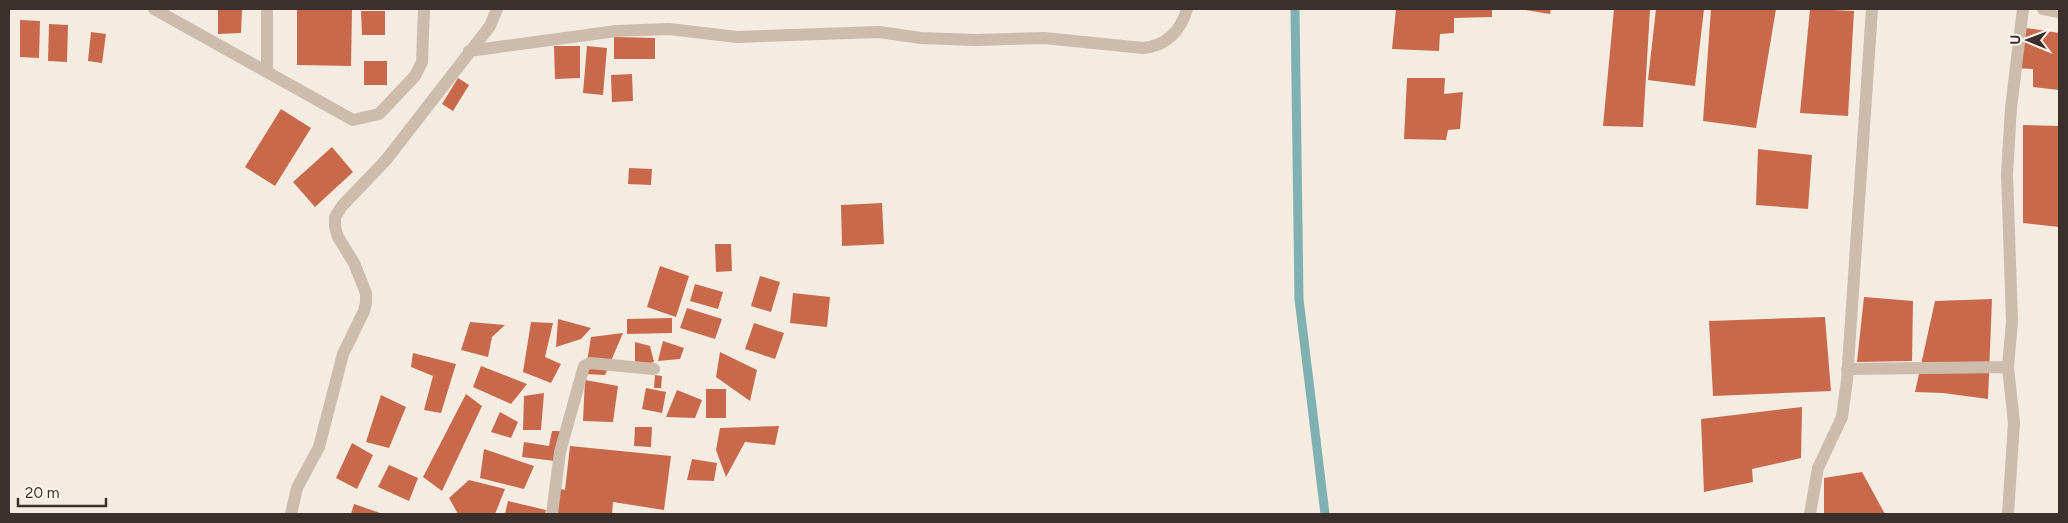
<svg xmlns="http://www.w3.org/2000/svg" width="2068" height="523" viewBox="0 0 2068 523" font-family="Figtree,sans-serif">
	<rect width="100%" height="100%" fill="#f4ebe1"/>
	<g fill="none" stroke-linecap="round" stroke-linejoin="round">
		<path stroke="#7fb0b2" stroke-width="9" d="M1295 9 1299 299 1325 514"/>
	</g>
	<path fill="#c8694b" d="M297 9H352L351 66 297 65Z
		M1396 9H1492V17L1454 18V33L1440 34 1439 51 1392 49Z
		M1520 9H1551L1550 14Z
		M1614 9H1650L1643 127 1603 126Z
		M1656 9H1704L1695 86 1648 80Z
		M1711 9H1776L1756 128 1703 121Z
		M1810 9 1854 11 1848 116 1800 113Z
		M218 10H242L241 33 218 34Z
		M361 11H385V35H362Z
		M20 20 40 21 39 58 20 57Z
		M49 24 68 25 67 62 48 61Z
		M2020 27 2059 33V90L2033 87V69L2015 68Z
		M91 32 106 34 102 63 88 61Z
		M614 37 655 38V59H614Z
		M554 46H580V78L555 79Z
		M587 46 607 48 603 95 583 93Z
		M364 61H387V85H364Z
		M632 74 633 101 612 102 611 75Z
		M458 78 469 85 453 111 442 104Z
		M1407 78H1445L1444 94 1463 92 1460 129 1448 130 1446 140 1404 139Z
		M281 109 311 128 275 186 245 167Z
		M2023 125 2059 126V227L2023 223Z
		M332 147 353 172 315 207 293 182Z
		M1758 149 1812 155 1808 209 1756 205Z
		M629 168 652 169 651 185 628 184Z
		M882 203 884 244 842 246 841 205Z
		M715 244H731L732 271 716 272Z
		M660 266 689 276 676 317 647 307Z
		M760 276 780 282 771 312 751 306Z
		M695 284 723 292 718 309 690 301Z
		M793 293 830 297 827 327 790 323Z
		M1864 297 1913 301 1912 361 1857 362Z
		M1992 299 1988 399 1943 393 1915 392 1935 301Z
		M687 308 722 319 715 339 680 328Z
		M1825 317 1831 391 1713 396 1709 321Z
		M672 318V333L627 334V319Z
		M558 319 591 328 581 339 556 347Z
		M470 322 505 325 492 337 488 357 461 350Z
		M531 322 553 323 545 357 561 364 551 383 523 372Z
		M754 323 784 333 775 359 745 349Z
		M623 333 605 375 585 374 591 337Z
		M663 341 684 348 680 359 658 361Z
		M635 342 650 346 654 362 635 367Z
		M720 352 757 370 750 401 716 377Z
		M413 353 456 364 441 413 424 410 433 376 411 367Z
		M481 366 527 384 511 404 473 387Z
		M655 375 662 376 661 388H654Z
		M585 380 618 386 613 422 583 421Z
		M646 388 666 392 662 413 642 409Z
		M706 389H726V418H706Z
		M677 390 702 400 695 418 666 417Z
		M544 393 541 430H523L524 396Z
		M466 394 482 406 442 491 423 477Z
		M381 395 406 407 389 448 366 442Z
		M1802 407 1801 458 1752 469 1753 482 1704 492 1701 419Z
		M500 412 518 422 511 438 491 432Z
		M779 426 775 445 745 442 726 477 716 450 720 428Z
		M635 427H652L651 447 634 446Z
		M552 431H563L555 461 522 457 524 442 549 446Z
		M352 443 373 455 357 489 336 478Z
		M570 446 671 456 664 510 613 502 612 514H555L557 488 565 490Z
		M484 449 534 466 524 489 480 478Z
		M692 459 717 463 714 481 687 480Z
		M389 465 418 478 409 501 378 487Z
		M1862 472 1885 514H1824V478Z
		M469 480 505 489 495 514H458L449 498Z
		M508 501 546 510 545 514H505Z
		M354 504 383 514H351Z"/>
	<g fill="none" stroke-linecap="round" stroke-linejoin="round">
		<path stroke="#cdbbac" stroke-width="12" d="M154 9 267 72V9
			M2043 9 2059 12
			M469 51 616 31 669 29 737 37 879 32 921 38 975 40 1044 38 1143 48C1166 46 1181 31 1187 9
			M267 72 353 120 379 114 415 76 422 62 424 9
			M2008 367 2012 321 2007 174 2011 108 2023 9
			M1847 369 2008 367 2014 423 2008 514
			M291 514 297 488 319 447 343 354 364 311 366 303V293L354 263 338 237 335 227V217L342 206 386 160 490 26 497 9
			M552 514 560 452 584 366 590 363 654 369
			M1810 514 1818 468 1842 417 1847 380 1872 9"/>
	</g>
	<rect width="2068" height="523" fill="none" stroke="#3b302b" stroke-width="20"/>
	<g transform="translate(2028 40) rotate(271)" stroke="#fbf5ee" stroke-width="4" paint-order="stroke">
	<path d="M0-4L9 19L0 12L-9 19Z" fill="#3b302b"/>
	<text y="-8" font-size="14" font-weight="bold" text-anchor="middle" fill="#3b302b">U</text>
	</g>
	<path d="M18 498v8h88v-8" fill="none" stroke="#3b302b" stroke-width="2.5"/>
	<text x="25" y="498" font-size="15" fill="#3b302b" stroke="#fbf5ee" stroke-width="4" paint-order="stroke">20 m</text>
</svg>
